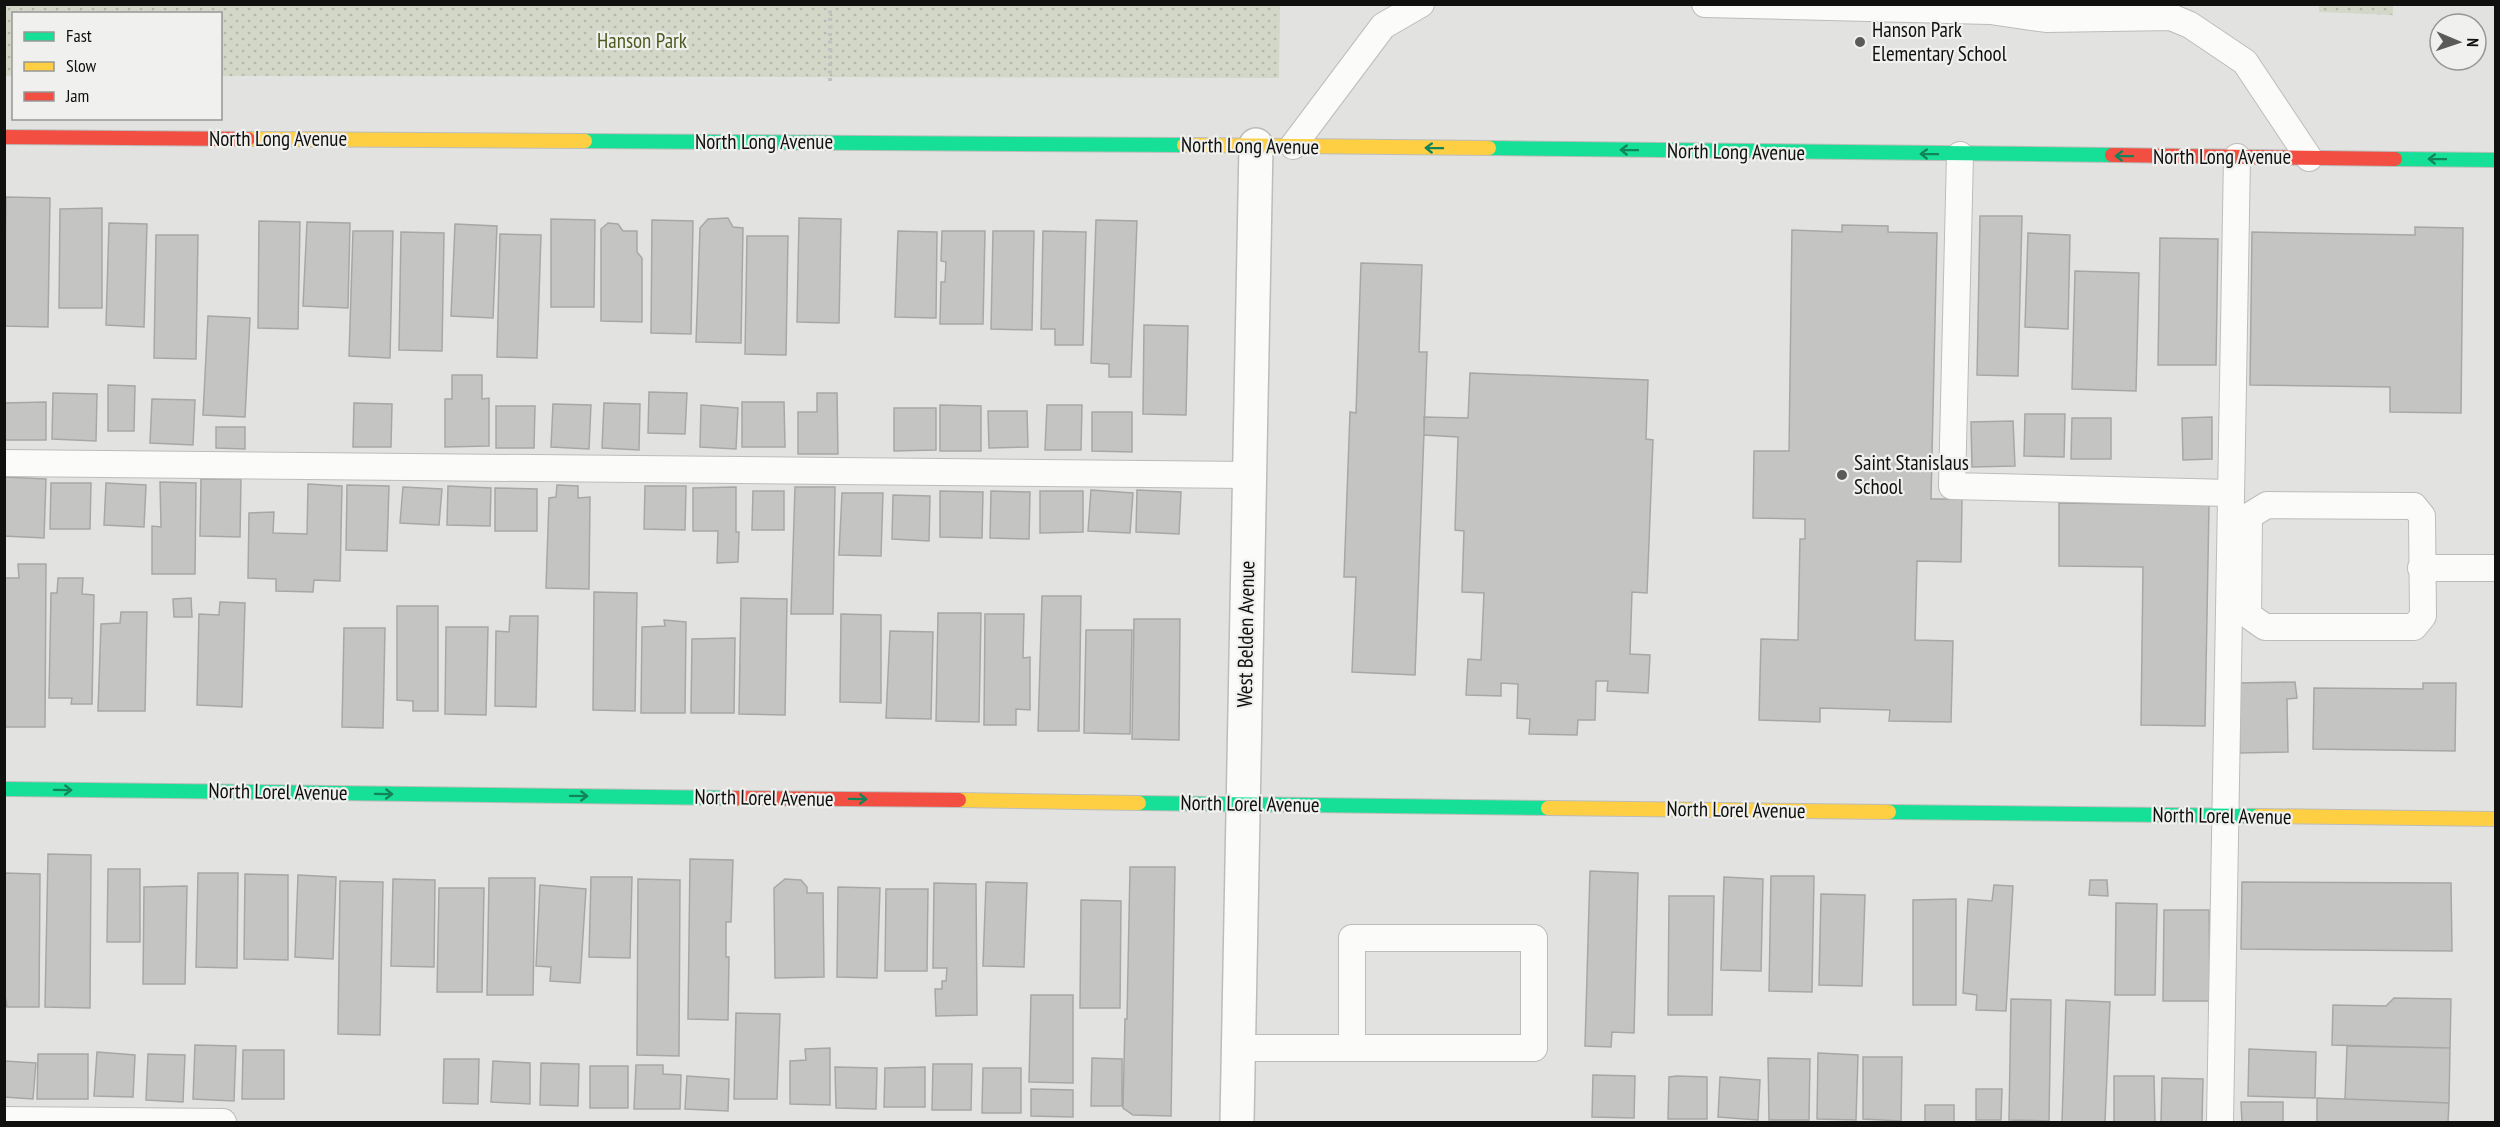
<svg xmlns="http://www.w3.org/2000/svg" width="2500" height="1127" viewBox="0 0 2500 1127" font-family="'PT Sans Narrow',sans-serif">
	<defs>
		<pattern id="green-dots" width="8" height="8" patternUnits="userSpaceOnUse" patternTransform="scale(1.5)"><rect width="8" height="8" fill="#d3d7c8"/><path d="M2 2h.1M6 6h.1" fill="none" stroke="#b4b8ab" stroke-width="1.8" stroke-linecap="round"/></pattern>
	</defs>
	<rect width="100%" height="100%" fill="#e2e3e1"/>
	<path fill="url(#green-dots)" d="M5 4 1280 5 1279 78 221 76 220 14H14L13 76H5Z
		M2319 5H2393V15L2319 12Z"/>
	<path fill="#c4c5c3" stroke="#a7a8a6" stroke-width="1.5" d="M6 197 50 198 48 327 4 326Z
		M102 208V308H59L60 209Z
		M1980 216H2022L2018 376 1977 375Z
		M728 218 733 227 743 228 741 343 696 342 700 228 708 219Z
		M799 218 841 219 839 323 797 322Z
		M551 219 595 220 594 307H551Z
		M652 220 693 221 691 334 651 333Z
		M1096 220 1137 221 1131 377H1109V364L1091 363Z
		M259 221 300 222 298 329 258 328Z
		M307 222 350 223 348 308 303 306Z
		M109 223 147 224 144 327 106 325Z
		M608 223 618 224 623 231H637V252L642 258V322L601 321V229Z
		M455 224 497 226 493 318 451 316Z
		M1842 225 1888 226V232L1937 233 1931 499H1962L1961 562 1917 561 1915 640 1953 641 1951 722 1889 721 1890 710 1820 708V722L1759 720 1761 639 1798 640 1800 539H1805V519L1753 518 1754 451H1789L1792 230 1842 232Z
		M2415 227 2463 228 2461 413 2390 412V387L2250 385 2252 232 2415 235Z
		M353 231H393L390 358 349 356Z
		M898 231 937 232 936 318 895 317Z
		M942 231H985L983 324H940L941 282H945L946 262 941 261Z
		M993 231H1034L1032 330 991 329Z
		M1043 231 1086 232 1083 345H1055V329H1041Z
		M401 232 444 233 442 351 399 350Z
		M2028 233 2070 235 2068 329 2025 327Z
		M500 234 541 235 537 358 497 357Z
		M156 235H198L196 359 154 358Z
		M747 236H788L786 355 745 354Z
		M2160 238 2218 239 2216 365H2158Z
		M1361 263 1422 265 1419 352H1427L1415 675 1352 672 1356 577H1344L1350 412 1356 413Z
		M2075 271 2139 273 2136 391 2072 389Z
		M208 316 250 318 245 417 203 415Z
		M1144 325 1188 326 1186 415 1143 414Z
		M1470 373 1648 380 1646 439 1653 440 1647 593 1632 592 1630 654 1650 655 1648 693 1607 691 1608 681H1596L1595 720H1578L1577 735 1529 734 1530 719 1517 718 1518 684 1501 683V696L1466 695 1468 659 1481 660 1484 593 1462 592 1464 531 1455 530 1458 437 1424 435V417L1468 418Z
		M452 375H482V399L489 398V446L445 447V399H452Z
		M108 385 135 386 134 431H108Z
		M649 392 687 393 685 434 648 433Z
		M53 393 97 394 96 441 52 439Z
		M817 393H837L838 454H798V412H817Z
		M152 399 195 400 193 445 150 443Z
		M46 402V440H4V403Z
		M742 402H784L785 447H742Z
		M354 403 392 404 391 447H353Z
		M604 403 640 404 639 450 602 448Z
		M553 404 591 405 589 449 551 447Z
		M701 405 738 408 736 449 700 447Z
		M940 405 981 406V451H940Z
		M1047 405H1082L1081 450H1045Z
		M496 406H535L534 448H496Z
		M894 408H936V450L894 451Z
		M988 411H1027L1028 447 989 448Z
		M1092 412H1132V452L1092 451Z
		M2025 414H2065L2064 457 2024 456Z
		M2212 417V459L2183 460 2182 418Z
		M2072 418H2111V459H2071Z
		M2013 421 2015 466 1972 467 1971 422Z
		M216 427H245V449L216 448Z
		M4 477 46 479 44 538 4 536Z
		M201 479H241L240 537 200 536Z
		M160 482 196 483 195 574H152V526L161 527Z
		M51 483H91L90 529H50Z
		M106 483 146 485 144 527 104 525Z
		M308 484 342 486 340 581 314 580 313 592 276 591V579L248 578 249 513 274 512 273 533 307 534Z
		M347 485 389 486 387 551 346 550Z
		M557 485 578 486V498L590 497 589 589 546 588 549 498 556 497Z
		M448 486 491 488 490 526 447 525Z
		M645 486H686L685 530 644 529Z
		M403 487 442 489 439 525 400 523Z
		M736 487V532H739L738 562 717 563 718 531H693V488Z
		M795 487H835L833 614H791Z
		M495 488 537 489V531H495Z
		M1091 490 1133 493 1130 533 1088 531Z
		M1137 490 1181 492 1179 534 1136 532Z
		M753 491H784V530H752Z
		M940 491 983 492 982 538 940 537Z
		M991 491 1030 492 1029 539 990 538Z
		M1040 491H1083V532L1040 533Z
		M842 493H883L881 556 839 555Z
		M893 495 930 496 929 541 892 539Z
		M2059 503 2209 505 2205 726 2141 725 2143 567 2059 566Z
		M18 564H46L45 727H4V578H19Z
		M58 578H83L82 594 94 595 92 704H71L72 698H49L51 593H57Z
		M594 592 637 593 635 711 593 710Z
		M1042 596H1081L1079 731H1038Z
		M191 598 192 617H174L173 599Z
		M741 598 787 599 785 715 739 714Z
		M220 602 245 603 242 707 197 705 199 614 219 615Z
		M397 606H438V711H413V701L397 700Z
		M121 612H147L145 711H98L101 624 120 623Z
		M938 613H981L979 722 936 721Z
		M841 614 881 615V703L840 702Z
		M985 614H1024L1023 658 1030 657V710L1016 709V725H984Z
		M510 616H538L536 707 495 706 496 631 509 632Z
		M1134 619H1180L1179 740 1132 739Z
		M664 620 686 622 685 713H641L642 627 665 626Z
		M446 627H488L486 715 445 714Z
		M344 628H385L383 728 342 727Z
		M1086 630H1132L1130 734 1084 733Z
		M890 631 933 632 931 719 886 718Z
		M735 638 734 713H691L692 639Z
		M2295 682 2297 698 2287 699 2288 752 2240 753 2239 683Z
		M2423 683H2456L2455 751 2313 749 2314 688 2423 689Z
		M48 854 91 855 90 1008 45 1007Z
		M690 859 733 860 731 922H726V957H729L728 1020 688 1019Z
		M1130 867H1175L1171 1116 1133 1115 1123 1108 1125 1019H1127Z
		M108 869H140V942H107Z
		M1590 871 1638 873 1634 1033 1612 1032 1611 1047 1585 1046Z
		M4 873 40 874 39 1007H7L4 990Z
		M198 873H238L237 968 196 967Z
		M245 874 288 875V960L244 959Z
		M298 875 336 877 333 959 295 957Z
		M1771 876H1814L1812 992 1769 991Z
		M591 877H632L630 958 589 957Z
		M1724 877 1763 879 1761 971 1721 970Z
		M489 878H535L533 995H487Z
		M393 879 435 880 434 967 391 966Z
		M638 879 680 880 679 1056 637 1055Z
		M785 879 801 880 807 887V893H823L824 977 775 978 774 888Z
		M2090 880H2107L2108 896 2089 895Z
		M340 881 383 882 380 1035 338 1034Z
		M986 882 1027 883 1024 967 983 966Z
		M2242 882 2451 883 2452 951 2241 949Z
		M934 883 976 884 977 1015 936 1016 935 989H942V981H946L947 968H933Z
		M540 885 586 889 580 983 550 981 551 967 536 966Z
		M1994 885 2013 886 2006 1011 1976 1010 1977 995 1963 993 1968 899 1992 901Z
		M187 886 185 984H143L144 887Z
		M838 887 880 888 877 978 837 977Z
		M439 888H484L482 992H437Z
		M886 889H928L927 971H885Z
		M1821 894 1865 895 1862 986 1819 985Z
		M1669 896H1714L1712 1015H1668Z
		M1956 899V1005H1913V900Z
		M1081 900 1121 901 1120 1008H1080Z
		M2116 903 2157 904 2155 995H2115Z
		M2164 910H2209L2210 1001H2163Z
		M1031 995H1073V1083L1029 1082Z
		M2394 998 2451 999 2450 1048 2332 1045 2333 1005 2386 1006Z
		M2011 999 2051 1000 2049 1121 2009 1120Z
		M2066 1000 2110 1002 2105 1122H2062Z
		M736 1013 780 1014 777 1099H734Z
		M195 1045 236 1046 234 1101 193 1099Z
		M2347 1046 2450 1048 2449 1103 2345 1099Z
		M830 1048V1105L790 1104V1061L806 1060 805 1049Z
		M2249 1049 2316 1052 2315 1098 2248 1096Z
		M243 1050H284V1099H242Z
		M97 1052 135 1055 133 1097 94 1096Z
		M1818 1053 1858 1055 1856 1120 1817 1119Z
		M38 1054H88V1099H37Z
		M148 1054 185 1055 183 1102 146 1100Z
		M1863 1057H1902L1901 1121 1863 1119Z
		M1092 1058 1122 1059V1106H1091Z
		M1768 1058 1810 1059 1809 1120H1769Z
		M444 1059H479L478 1104 443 1103Z
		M4 1061 36 1063 33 1099 4 1097Z
		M493 1061 530 1063V1104L491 1102Z
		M541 1063 579 1064 578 1106 540 1105Z
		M933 1064H972L971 1110H932Z
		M636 1065H663V1074L681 1075 680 1109H634Z
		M590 1066H628V1108H590Z
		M835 1067 877 1068 876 1109 836 1108Z
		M925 1067V1107H884L885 1068Z
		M983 1068H1021V1113H982Z
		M1593 1075 1635 1076 1634 1118 1592 1117Z
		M687 1076 729 1079 728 1111 685 1109Z
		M1677 1076 1707 1077V1119H1668L1669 1077Z
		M2114 1076H2154L2155 1122H2114Z
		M1720 1077 1760 1080 1758 1120 1718 1117Z
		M2162 1078 2203 1079 2202 1122H2161Z
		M1031 1089 1073 1090V1117L1031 1116Z
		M1976 1089H2002L2001 1120H1976Z
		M2317 1098 2449 1103 2448 1122H2317Z
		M2241 1102H2283V1122H2242Z
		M1925 1105H1954V1122H1925Z"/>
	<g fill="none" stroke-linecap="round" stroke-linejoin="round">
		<g stroke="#bcbcba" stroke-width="28">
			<path id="lane" d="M1705 4 1990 11 2046 19 2171 17 2190 25 2245 62 2309 158
				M1293 146 1383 26 1421 4
				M1960 155 1952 486 2230 493
				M4 463 1248 475
				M2267 505 2414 506 2422 516 2423 616 2414 627H2265L2248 615 2249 516Z
				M2421 568H2496
				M1239 1048H1534V938H1352V1048
				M4 1120 223 1122
				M2220 1122 2237 157"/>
		</g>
		<g stroke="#bcbcba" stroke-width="36">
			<path id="street" d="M1237 1122 1256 145"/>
		</g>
		<g stroke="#bcbcba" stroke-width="16">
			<path id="fast" d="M585 141 1184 145
				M1489 148 2112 155
				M2395 159 2496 160
				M4 789 731 798
				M1139 803 1548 808
				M1889 812 2258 816"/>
		</g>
		<g stroke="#bcbcba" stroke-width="16">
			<path id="slow" d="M248 139 585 141
				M1184 145 1489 148
				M959 800 1139 803
				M1548 808 1889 812
				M2258 816 2496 819"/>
		</g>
		<g stroke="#bcbcba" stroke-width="16">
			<path id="jam" d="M4 137 248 139
				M2112 155 2395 159
				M731 798 959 800"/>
		</g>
		<path stroke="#c1c1c0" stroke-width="4" stroke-dasharray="3 4.5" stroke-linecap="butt" d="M830 81V4"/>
		<use href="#lane" stroke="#fbfbfa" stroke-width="26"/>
		<use href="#street" stroke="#fbfbfa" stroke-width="33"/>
		<use href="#fast" stroke="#16e098" stroke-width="14"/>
		<use href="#slow" stroke="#ffcf43" stroke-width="14"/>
		<use href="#jam" stroke="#f24e42" stroke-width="14"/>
	</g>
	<defs><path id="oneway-shaft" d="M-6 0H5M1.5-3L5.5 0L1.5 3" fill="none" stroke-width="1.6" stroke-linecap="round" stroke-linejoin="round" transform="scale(1.5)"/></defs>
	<g stroke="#13835a">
		<use href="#oneway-shaft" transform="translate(1434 148) rotate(-179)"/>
		<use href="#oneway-shaft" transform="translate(1629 150) rotate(-179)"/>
		<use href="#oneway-shaft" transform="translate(1929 154) rotate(-179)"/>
		<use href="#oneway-shaft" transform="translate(2124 156) rotate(-179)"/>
		<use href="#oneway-shaft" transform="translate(2437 159) rotate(-179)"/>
		<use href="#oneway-shaft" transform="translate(63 790) rotate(1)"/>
		<use href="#oneway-shaft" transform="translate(384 794) rotate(1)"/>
		<use href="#oneway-shaft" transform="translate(579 796) rotate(1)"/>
		<use href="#oneway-shaft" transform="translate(858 799) rotate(1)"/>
	</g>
	<g fill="#5a5a58" stroke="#f0f1ee" stroke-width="2">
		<circle cx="1860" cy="42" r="6"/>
		<circle cx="1842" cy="475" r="6"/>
	</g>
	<g text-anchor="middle" stroke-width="4.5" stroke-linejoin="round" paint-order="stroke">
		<g font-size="21" fill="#10110f" stroke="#f0f1ee" text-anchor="start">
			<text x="1872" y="37">Hanson Park<tspan x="1872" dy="24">Elementary School</tspan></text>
			<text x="1854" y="470">Saint Stanislaus<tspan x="1854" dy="24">School</tspan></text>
		</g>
		<g font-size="21" fill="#4e5b20" stroke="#f0f1ee">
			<text x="642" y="48">Hanson Park</text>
		</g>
		<g font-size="21" fill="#10110f" stroke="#f0f1ee">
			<text x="278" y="146">North Long Avenue</text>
			<text x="764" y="149">North Long Avenue</text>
			<text transform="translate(1250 146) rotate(1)" y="7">North Long Avenue</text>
			<text transform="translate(1736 152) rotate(1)" y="7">North Long Avenue</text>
			<text x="2222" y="164">North Long Avenue</text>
			<text transform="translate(1246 634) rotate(-89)" y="7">West Belden Avenue</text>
			<text transform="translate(278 792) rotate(1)" y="7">North Lorel Avenue</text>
			<text transform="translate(764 798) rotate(1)" y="7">North Lorel Avenue</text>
			<text transform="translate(1250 804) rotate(1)" y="7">North Lorel Avenue</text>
			<text transform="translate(1736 810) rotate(1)" y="7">North Lorel Avenue</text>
			<text transform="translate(2222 816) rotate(1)" y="7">North Lorel Avenue</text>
		</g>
	</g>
	<rect width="2500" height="1127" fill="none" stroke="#10110f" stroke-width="12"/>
	<rect x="12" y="12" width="210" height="108" fill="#f0f1ee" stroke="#969795" stroke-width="1.5"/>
	<rect x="24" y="32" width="30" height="9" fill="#16e098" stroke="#969795" stroke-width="1.5"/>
	<text x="66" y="42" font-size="18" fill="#10110f">Fast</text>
	<rect x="24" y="62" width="30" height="9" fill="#ffcf43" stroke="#969795" stroke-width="1.5"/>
	<text x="66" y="72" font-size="18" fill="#10110f">Slow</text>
	<rect x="24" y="92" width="30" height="9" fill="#f24e42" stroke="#969795" stroke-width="1.5"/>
	<text x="66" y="102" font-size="18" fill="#10110f">Jam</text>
	<g transform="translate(2458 42) rotate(92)"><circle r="28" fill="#f0f1ee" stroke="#969795" stroke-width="1.5"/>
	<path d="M0-4.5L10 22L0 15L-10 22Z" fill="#5a5a58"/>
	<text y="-9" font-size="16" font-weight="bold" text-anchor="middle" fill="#10110f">N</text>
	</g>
</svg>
